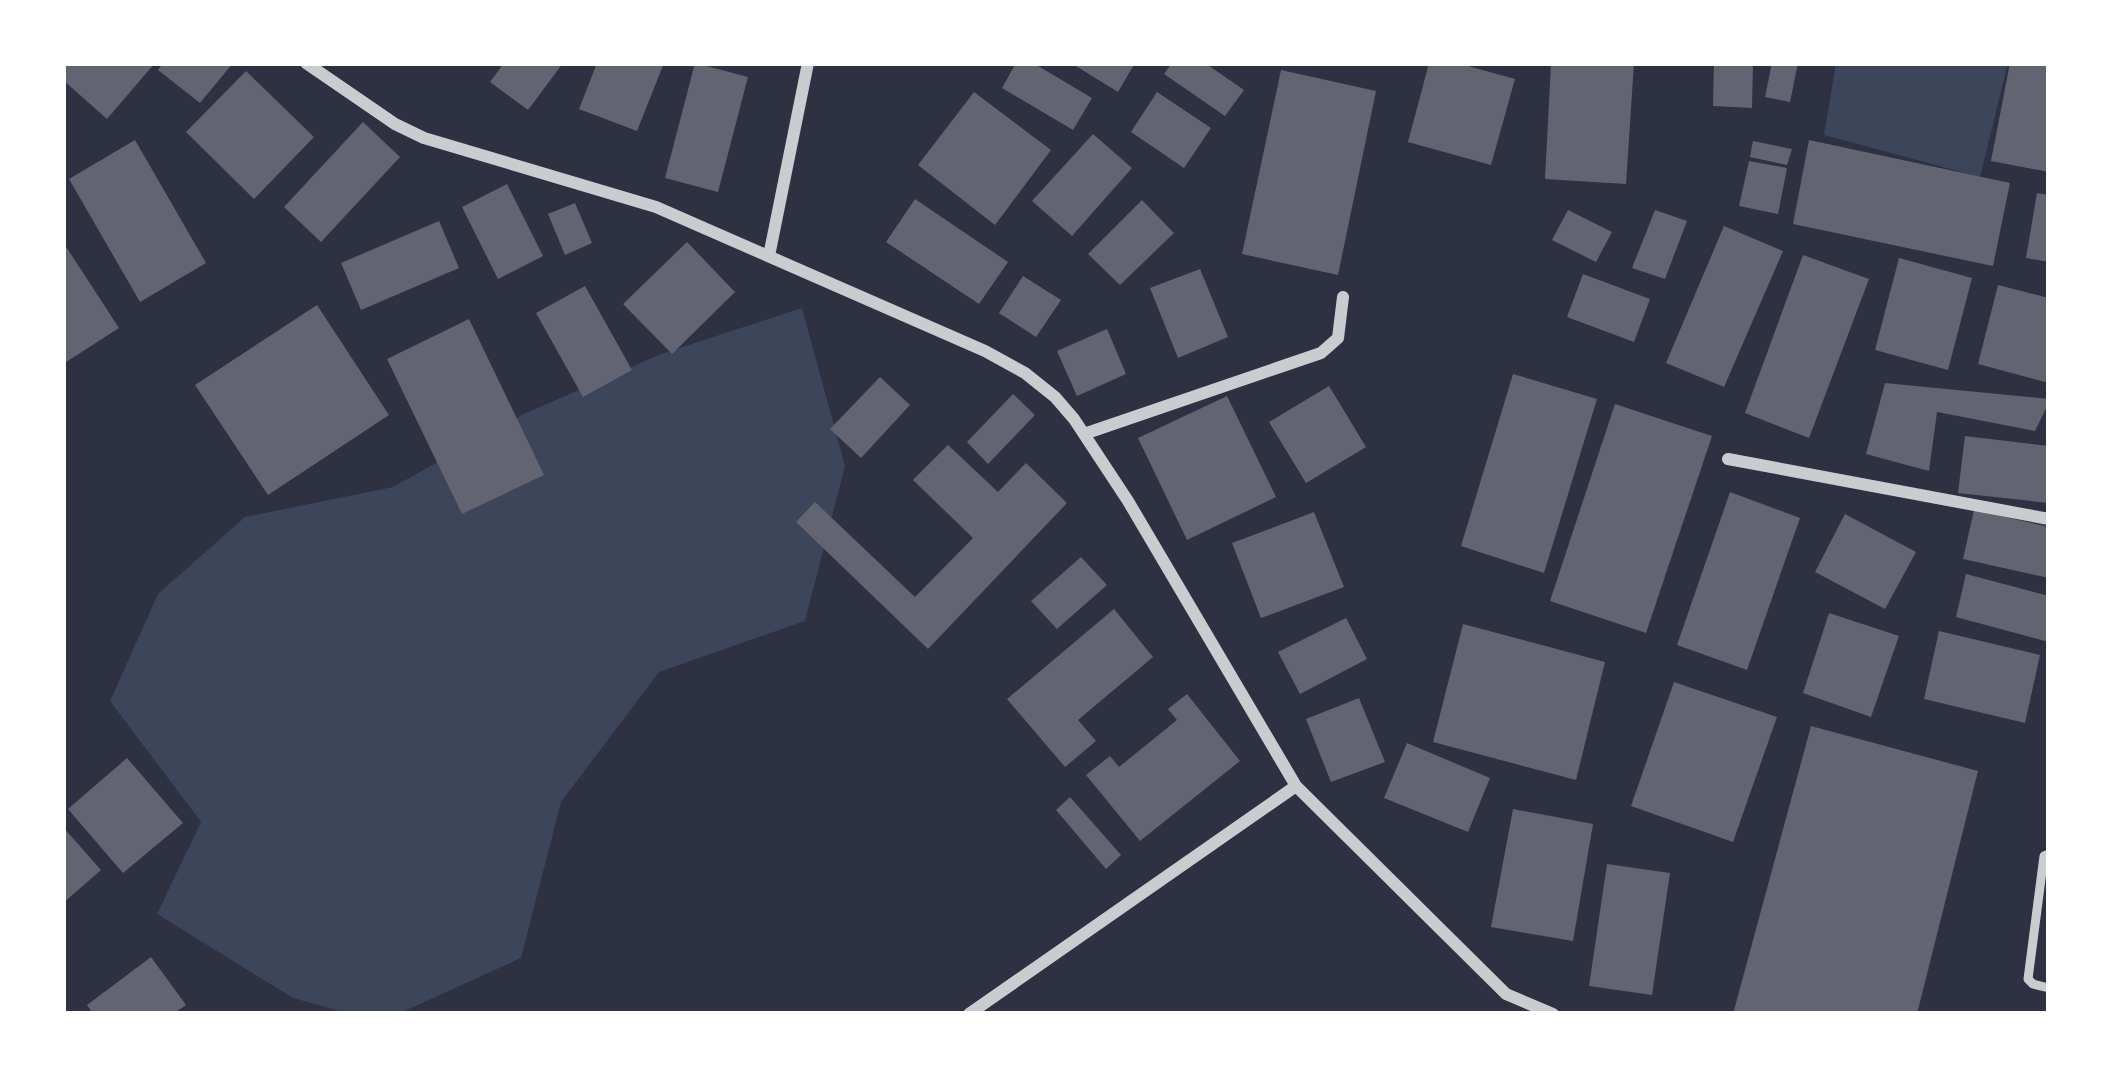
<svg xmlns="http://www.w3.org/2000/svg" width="2112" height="1077" viewBox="0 0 2112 1077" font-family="Roboto,sans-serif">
	<rect width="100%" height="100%" fill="#2d3142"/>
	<path fill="#3c4559" d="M1836 63H2008L1980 177 1824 135Z
		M802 308 845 466 805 621 659 672 561 802 521 958 398 1014H350L293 998 157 914 201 822 110 701 158 594 245 517 393 487 524 414 661 354Z"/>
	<path fill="#626471" d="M69 63H155L107 119 63 80V70Z
		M163 63H233L200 103 158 70Z
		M504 63H563L528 110 490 82Z
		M597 63H664L637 131 579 109Z
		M695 63 748 77 718 192 665 178Z
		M1016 63H1033L1092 98 1073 130 1002 88Z
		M1071 63H1135L1118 92Z
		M1172 63H1205L1244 90 1225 116 1164 74Z
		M1429 63H1457L1515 79 1491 165 1408 142Z
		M1551 63H1634L1626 184 1545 179Z
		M1714 63H1753L1752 108 1713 106Z
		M1772 63H1798L1790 102 1765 97Z
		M2010 63H2049V172L1991 161Z
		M1281 70 1376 91 1338 275 1242 254Z
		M246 71 314 137 254 199 186 132Z
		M974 92 1051 150 995 225 918 165Z
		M1157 92 1211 128 1184 168 1131 132Z
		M363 122 400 157 321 242 284 207Z
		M1093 134 1132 168 1072 236 1032 201Z
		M135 140 206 263 140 302 69 179Z
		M1809 140 2010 183 1993 266 1793 224Z
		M1753 141 1792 149 1787 165 1750 157Z
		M1749 161 1787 168 1778 214 1739 206Z
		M507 184 543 256 498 279 462 207Z
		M2037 193 2049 195V262L2026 258Z
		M915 199 1008 262 979 304 886 242Z
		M1142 200 1174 233 1120 285 1088 254Z
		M575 203 592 243 565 255 548 214Z
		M1568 210 1612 232 1596 262 1552 240Z
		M1655 210 1687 221 1665 279 1632 268Z
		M439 221 459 268 361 310 341 263Z
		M1724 226 1783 251 1724 387 1666 363Z
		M63 242 119 328 63 364Z
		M687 242 735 292 672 354 623 304Z
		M1803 255 1869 279 1809 438 1745 413Z
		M1899 258 1972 278 1948 370 1875 350Z
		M1200 269 1228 337 1178 358 1150 288Z
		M1583 274 1650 299 1634 342 1567 317Z
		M1023 276 1061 300 1036 337 999 313Z
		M1998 285 2049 298V383L1978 364Z
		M585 286 632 370 583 397 536 313Z
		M317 305 389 415 268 495 195 385Z
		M469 319 544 475 462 514 387 359Z
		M1107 329 1126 374 1077 396 1057 351Z
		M1513 374 1597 399 1544 573 1461 546Z
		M880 377 910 405 861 458 830 429Z
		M1885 383 2049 399V402L2035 431 1937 412 1929 471 1866 454Z
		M1329 386 1366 447 1306 483 1269 422Z
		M1013 394 1035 415 988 464 967 442Z
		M1227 396 1276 497 1187 540 1138 438Z
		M1615 404 1712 436 1646 633 1550 601Z
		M1965 436 2049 446V503L1958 493Z
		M948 445 998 492 1026 463 1067 503 928 649 796 522 815 502 915 597 973 538 913 480Z
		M1730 492 1800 518 1747 670 1677 645Z
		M1974 510 2049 527V578L1963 559Z
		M1314 512 1344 587 1261 618 1232 543Z
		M1845 514 1916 552 1885 609 1815 572Z
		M1081 557 1107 585 1057 629 1031 601Z
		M1966 574 2049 596V642L1956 617Z
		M1114 609 1153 657 1078 720 1096 741 1065 767 1007 699Z
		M1829 613 1899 636 1871 717 1803 693Z
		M1346 618 1367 659 1300 694 1278 652Z
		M1463 624 1605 662 1576 780 1433 742Z
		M1939 631 2040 655 2025 723 1924 699Z
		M1674 682 1777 717 1733 842 1631 806Z
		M1187 694 1240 761 1140 841 1086 775 1110 756 1119 767 1177 720 1168 709Z
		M1359 698 1385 762 1331 782 1306 719Z
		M1811 726 1978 771 1917 1014H1733Z
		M1407 743 1490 778 1468 832 1384 798Z
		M127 758 183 823 123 873 68 809Z
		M1070 797 1121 855 1106 869 1056 810Z
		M1513 809 1593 824 1573 941 1491 927Z
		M63 827 101 870 63 903Z
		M1607 864 1670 873 1652 995 1589 986Z
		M151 957 186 1005 173 1014H93L87 1005Z"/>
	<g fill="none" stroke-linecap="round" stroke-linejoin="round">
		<path stroke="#caccd0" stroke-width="9" d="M2049 854 2044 856 2028 979 2033 984 2049 988"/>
		<path stroke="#caccd0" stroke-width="12" d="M306 63 395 124 424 138 656 207 985 351 1025 373 1055 397 1074 419 1128 501 1296 786 1506 994 1553 1014
			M769 256 808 63
			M1084 434 1321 353 1338 338 1343 297
			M1728 459 2049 519
			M969 1014 1296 786"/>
	</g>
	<rect width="2112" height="1077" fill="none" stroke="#ffffff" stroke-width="132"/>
</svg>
